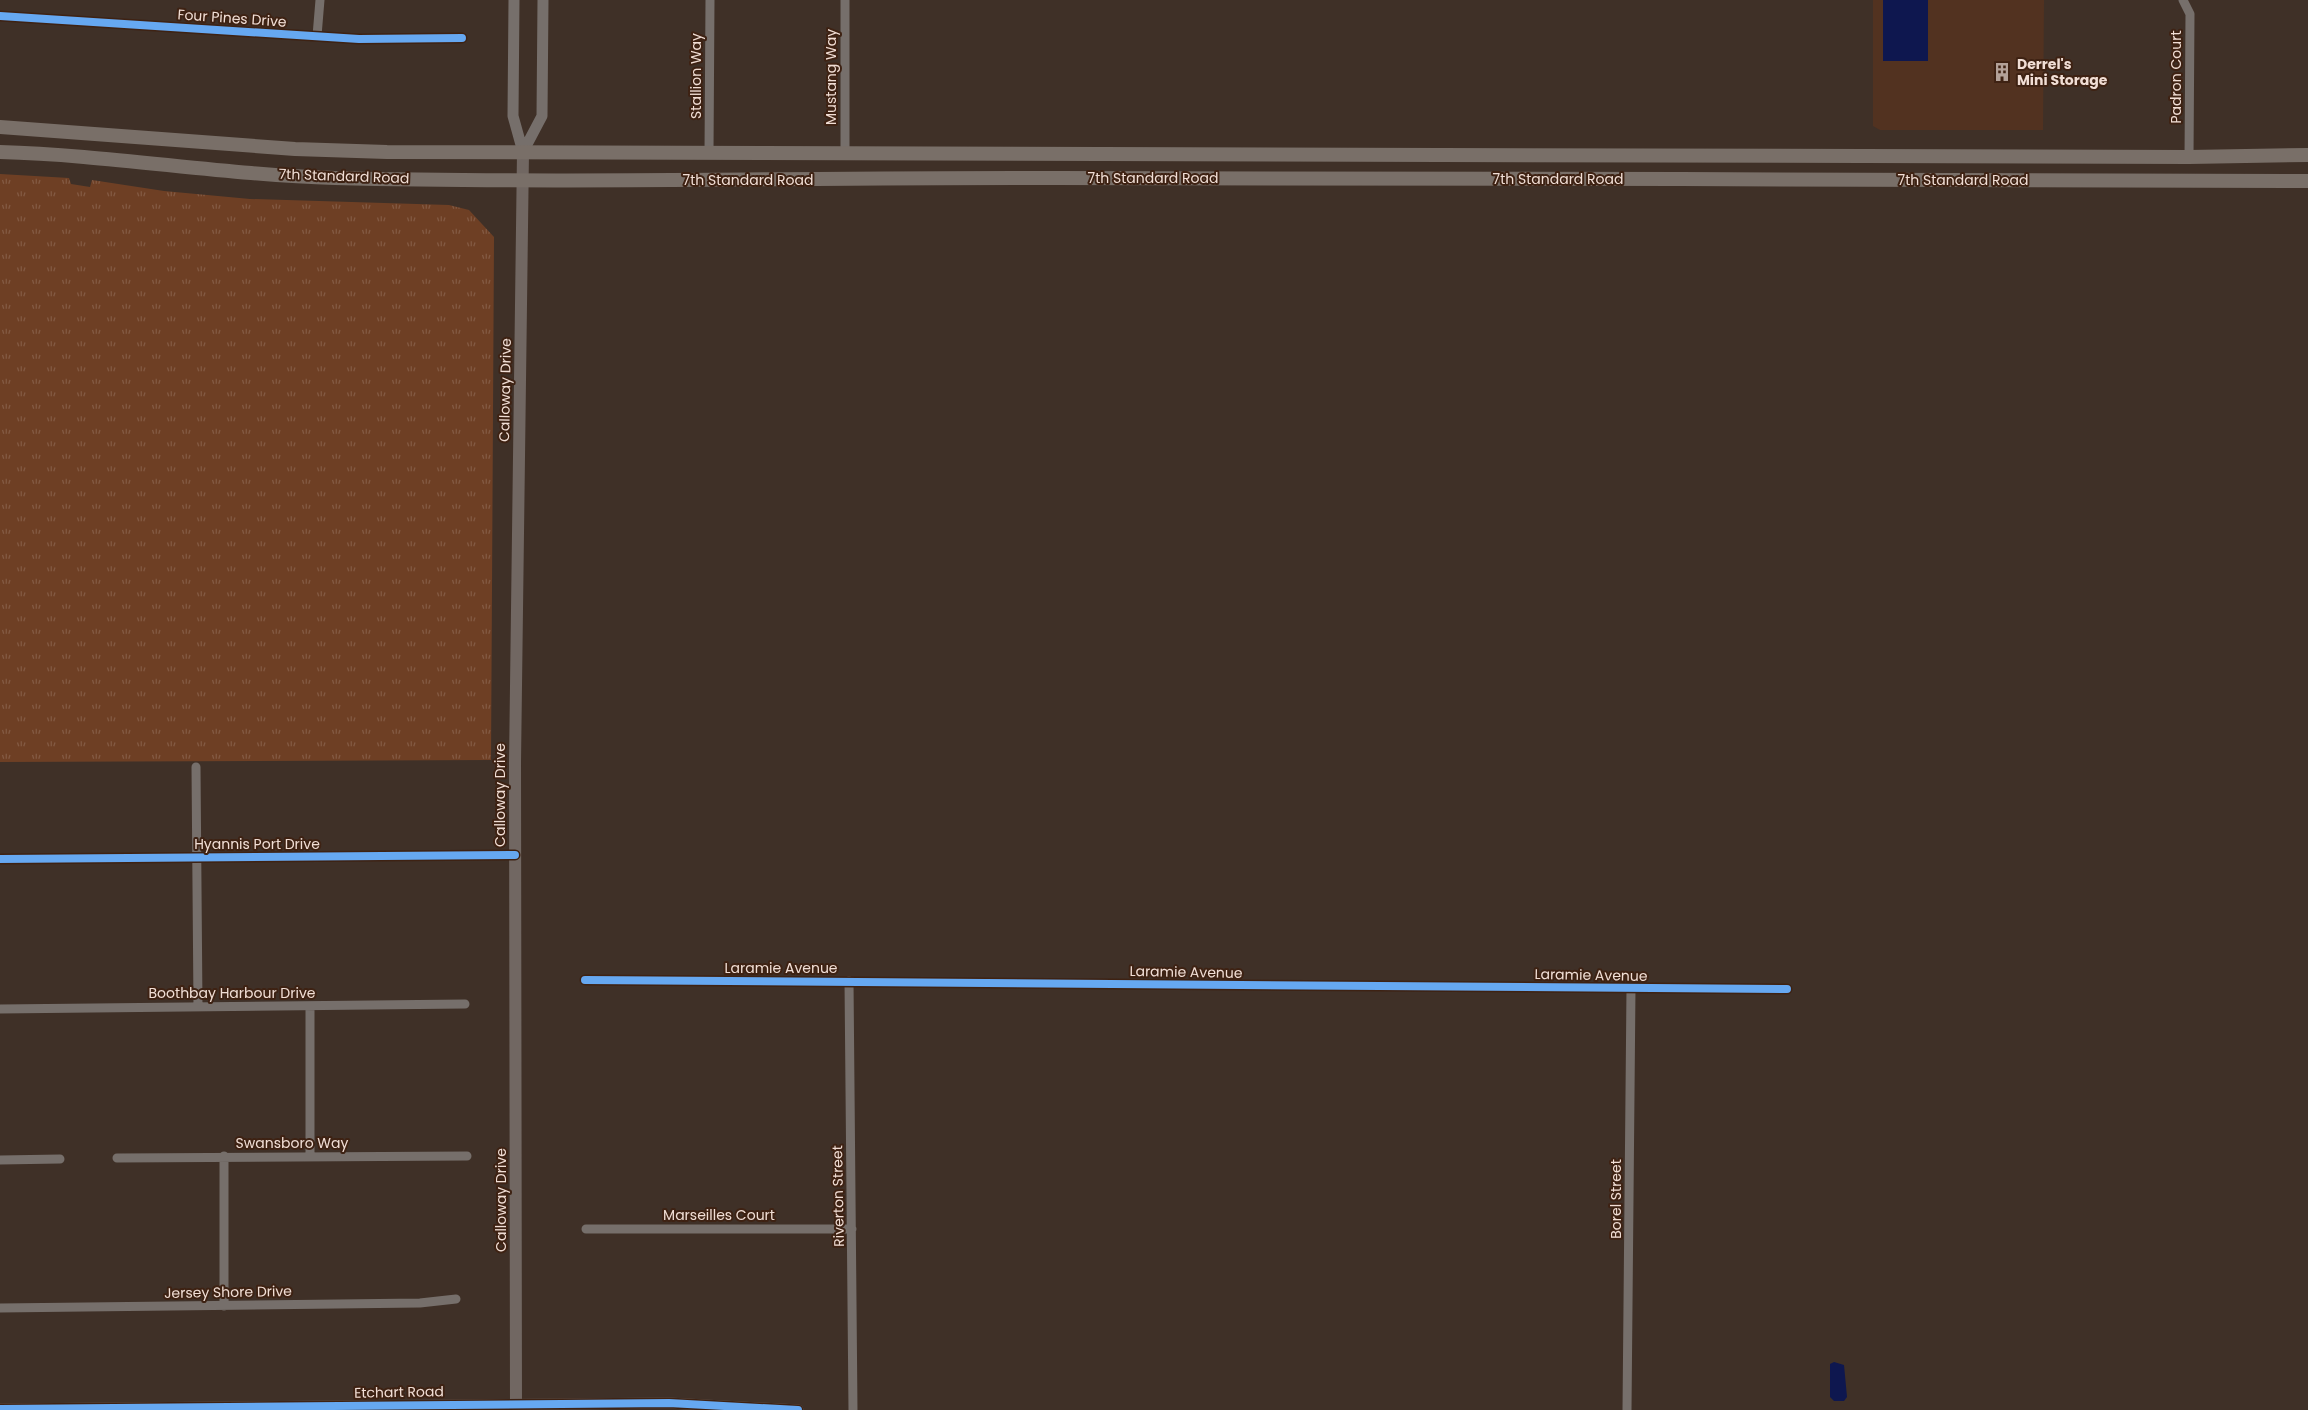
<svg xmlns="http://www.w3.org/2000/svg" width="2308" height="1410" viewBox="0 0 2308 1410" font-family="Poppins,sans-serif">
	<defs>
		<pattern id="grass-tufts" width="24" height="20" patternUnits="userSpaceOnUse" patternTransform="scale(1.25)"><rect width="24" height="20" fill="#6e3f24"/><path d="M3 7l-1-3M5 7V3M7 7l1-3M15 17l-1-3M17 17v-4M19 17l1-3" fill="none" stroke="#835a43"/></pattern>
	</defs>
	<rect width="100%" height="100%" fill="#3f3027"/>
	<path fill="#523220" d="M1873 0H2044L2043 130H1880L1873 126Z"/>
	<path fill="url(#grass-tufts)" d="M0 174 69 178 71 184 90 187 92 180 164 191 250 199 449 205 469 210 494 237 491 760 0 762Z"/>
	<path fill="#0e174f" d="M1883 0H1928V61H1883Z
		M1834 1362 1844 1365 1847 1397 1844 1401H1834L1830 1397V1364Z"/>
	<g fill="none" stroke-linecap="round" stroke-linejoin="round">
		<path stroke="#766f6b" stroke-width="9" d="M2183 0 2190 14 2189 157
			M0 16 359 39 462 38
			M317 36 320 0
			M709 152 710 0
			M845 153V0
			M196 767 198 1007
			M0 859 515 855
			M585 980 1787 989
			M849 981 853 1410
			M310 1007V1156
			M0 1009 465 1004
			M224 1156V1306
			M117 1158 467 1156
			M0 1160 60 1159
			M586 1229H852
			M0 1308 420 1303 456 1299
			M1627 1410 1631 988"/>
		<path stroke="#766f6b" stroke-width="11" d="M514 0 513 116 523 152
			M523 152 542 116 543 0
			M0 1409 669 1403 798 1410"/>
		<path stroke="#716762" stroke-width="12" d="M516 1410 515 762 523 152"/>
		<path stroke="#796f68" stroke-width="14" d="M0 127 295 149 387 152 2189 157 2308 155
			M0 152C112 155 223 175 335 178 575 184 815 177 1055 178 1473 178 1890 180 2308 181"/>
		<g stroke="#3e2213" stroke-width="11">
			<path id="cycleway" d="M0 16 359 39 462 38
				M0 859 515 855
				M585 980 1787 989
				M0 1409 669 1403 798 1410"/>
		</g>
		<use href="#cycleway" stroke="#66a8f1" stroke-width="8"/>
	</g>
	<defs>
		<g id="building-bare" transform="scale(1.5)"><path d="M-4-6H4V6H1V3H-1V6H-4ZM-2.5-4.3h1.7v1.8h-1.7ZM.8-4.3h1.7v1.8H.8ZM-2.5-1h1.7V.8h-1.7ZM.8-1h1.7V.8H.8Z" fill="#b3a198" stroke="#3e2213" stroke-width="2.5" paint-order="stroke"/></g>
	</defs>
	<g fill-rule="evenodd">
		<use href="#building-bare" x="2002" y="72"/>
	</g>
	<g text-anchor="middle" stroke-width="4" stroke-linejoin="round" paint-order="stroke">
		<g font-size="14" fill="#f1ded5" stroke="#3e2213">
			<text transform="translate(232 18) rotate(4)" y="5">Four Pines Drive</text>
			<text transform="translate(696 76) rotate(-90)" y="5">Stallion Way</text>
			<text transform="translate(831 77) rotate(-90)" y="5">Mustang Way</text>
			<text transform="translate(2176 77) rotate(-90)" y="5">Padron Court</text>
			<text transform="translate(344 176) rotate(2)" y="5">7th Standard Road</text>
			<text x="1153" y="183">7th Standard Road</text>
			<text x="1558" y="184">7th Standard Road</text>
			<text x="748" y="185">7th Standard Road</text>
			<text x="1963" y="185">7th Standard Road</text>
			<text transform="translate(505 390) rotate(-89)" y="5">Calloway Drive</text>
			<text transform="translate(500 795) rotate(-90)" y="5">Calloway Drive</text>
			<text x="257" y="849">Hyannis Port Drive</text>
			<text x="781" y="973">Laramie Avenue</text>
			<text transform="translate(1186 972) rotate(1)" y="5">Laramie Avenue</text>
			<text transform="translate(1591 975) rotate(1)" y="5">Laramie Avenue</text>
			<text x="232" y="998">Boothbay Harbour Drive</text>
			<text x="292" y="1148">Swansboro Way</text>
			<text transform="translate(838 1196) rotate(-91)" y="5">Riverton Street</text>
			<text transform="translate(1616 1199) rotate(-90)" y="5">Borel Street</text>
			<text transform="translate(501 1200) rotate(-90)" y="5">Calloway Drive</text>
			<text x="719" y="1220">Marseilles Court</text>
			<text transform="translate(228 1292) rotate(-1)" y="5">Jersey Shore Drive</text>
			<text transform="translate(399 1392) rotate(-1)" y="5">Etchart Road</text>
		</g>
		<g font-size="14" font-weight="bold" fill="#f1ded5" stroke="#3e2213" text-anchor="start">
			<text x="2017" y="69">Derrel's<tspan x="2017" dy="16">Mini Storage</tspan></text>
		</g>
	</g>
</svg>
